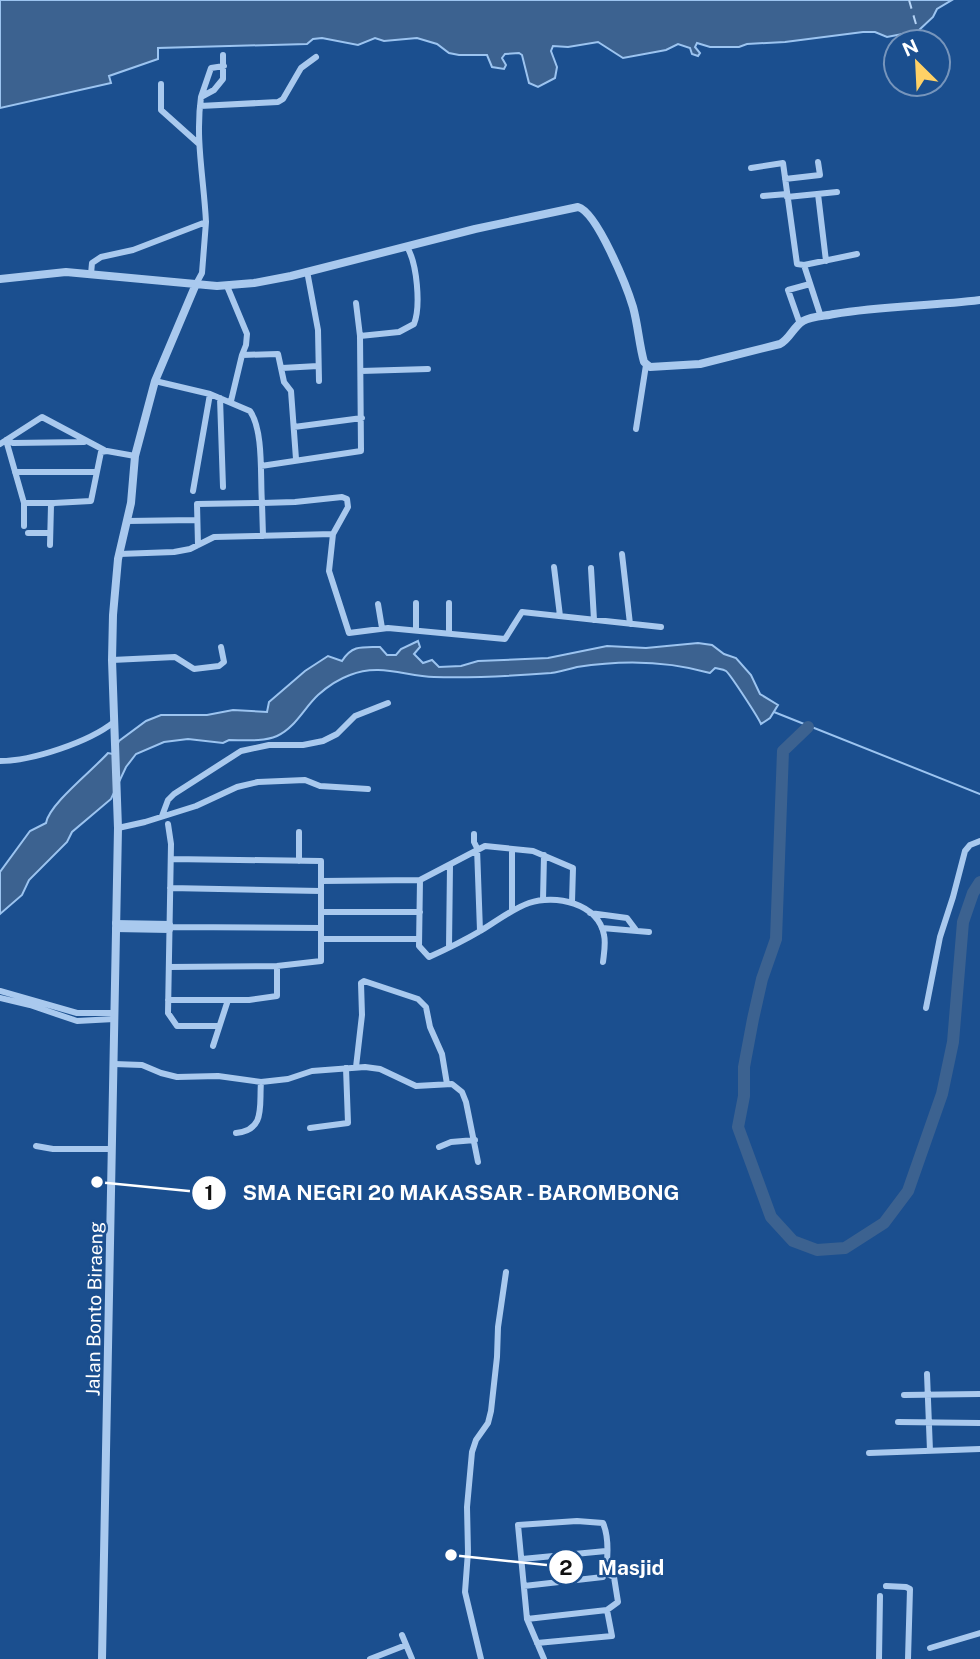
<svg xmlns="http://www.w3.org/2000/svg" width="980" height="1659" viewBox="0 0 980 1659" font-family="'Public Sans',sans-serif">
	<rect width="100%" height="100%" fill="#1b4f8f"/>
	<path fill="#3c6290" stroke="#9cc4f0" stroke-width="2" d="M0 0H952L937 9 933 17 918 31 887 37 875 32H863L785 42 747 44 739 47H710L697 43 695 47 700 53 698 56 692 54 690 48 678 44 666 50 623 58 598 42 568 47 553 46 551 51 557 67 555 78 538 87 529 83 522 55 519 53 505 54 502 58 506 65 504 69 492 67 487 55H459L449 53 437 44 417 38 384 41 375 38 358 45 322 38 313 39 307 44 158 48V59L109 76 111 83 0 108Z
		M418 641 420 647 414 654 423 663 432 660 439 667 461 666 478 661 548 658 607 646 646 648 698 643 712 645 724 654 736 658 751 675 760 694 778 705 770 718 761 724C758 717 730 674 726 671 723 669 719 669 715 668L710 673C668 661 621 660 577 667 569 669 560 672 551 673 513 676 473 678 434 677 405 676 379 663 350 675 339 679 327 687 318 695 304 708 295 728 277 736 263 742 244 740 229 740L223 743 188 739 164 742 136 754 126 767 111 799 72 832 67 842 29 880 22 895 0 914V872L30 831 46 823C49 804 93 770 108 753L113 754 119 741 146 721 161 715H207L233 710 267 712 269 702 305 671 328 656 342 661C352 645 362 647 380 647L387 655H396L401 649Z"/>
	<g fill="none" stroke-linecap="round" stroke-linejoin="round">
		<path stroke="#9cc4f0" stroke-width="2" d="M774 712 980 794"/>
		<path stroke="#3c6290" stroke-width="12" d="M808 727 783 751 776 939 762 979 753 1019 744 1067V1096L738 1127 771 1217 793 1241 817 1250 845 1248 884 1223 908 1191 942 1094 953 1042 963 922 973 893 980 882"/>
		<path stroke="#b5d3f5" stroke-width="2" stroke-dasharray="9 7" stroke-linecap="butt" d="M909 0 918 31"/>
		<path stroke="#a9c9ee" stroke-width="6" d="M161 84V110L199 144
			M201 97 211 68 224 66
			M200 106 278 102 283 99 301 68 316 57
			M751 168 783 163 797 264 804 265 821 317
			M785 179 820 175 818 162
			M818 194 826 261
			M763 196 787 194
			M787 197 837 192
			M804 265 857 254
			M307 271 318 330 319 381
			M91 274 92 263 101 257 133 250 206 222C204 180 195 139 201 97L214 90 223 79V55
			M196 284 202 273 206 222
			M227 286 247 334 246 345 242 355
			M800 324 788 290 810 284
			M360 336 399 332 414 324C421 306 417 263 407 247
			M282 368 318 366
			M361 371 428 369
			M220 398 223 487
			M231 401 242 355 278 354 284 382 291 391 296 459
			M294 427 362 418
			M636 429 646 365
			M6 440 24 503H53
			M6 440 13 443 84 442
			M0 444 42 417 104 450
			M261 466 361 451 360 336 356 303
			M15 472H95
			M193 491 210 394
			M24 503V526
			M127 521 196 520
			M28 533H50
			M333 534 329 571 349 633 388 628 505 639 522 612 661 627
			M50 545 51 505 54 503 91 501 101 452 107 451 135 456
			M198 545 197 504 262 503 263 536
			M119 554 174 552 190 549 214 537 333 534 348 507 347 499 342 497 295 502 262 503C260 478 264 431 250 411L210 394 155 381
			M622 554 630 624
			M554 567 560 616
			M591 568 594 620
			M416 603V629
			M378 604 382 628
			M449 632V603
			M112 660 175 657 194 669 219 666 224 662 221 647
			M0 761C32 761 89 742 114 722
			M162 816 168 800 174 794 241 751 269 745H303L323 741 337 734 355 716 388 703
			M168 824 171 844 168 1013 177 1026H219
			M118 828 145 822 196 806 237 787 258 782 305 780 320 786 368 789
			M474 834V842L477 848 480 931
			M299 861V832
			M420 880 419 946 429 957C447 949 465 940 482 930 497 921 512 909 529 903 555 894 598 903 604 935 606 943 604 953 603 962
			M321 881 420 880 485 846 533 851 573 868 572 902
			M170 888 321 891
			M543 900 544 855
			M512 911V850
			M321 912H420
			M590 913 627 918 636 930
			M115 923 170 924
			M170 927 321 928
			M602 928 649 932
			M115 929 170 930
			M321 939H419
			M449 947 450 866
			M169 967 277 966 321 961V861L171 859
			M0 991 77 1013H114
			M0 998 30 1005 77 1021 114 1019
			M168 1000H249L277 996V966
			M926 1008 940 937 953 897 965 851 970 845 980 841
			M213 1046 228 1000
			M114 1064 142 1065 161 1073 177 1077 218 1076 261 1082 288 1079 312 1071 365 1067 380 1069 416 1086 452 1084 462 1092 466 1102 478 1162
			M356 1067 362 1015 361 983 364 981 418 999 426 1007 430 1027 442 1054 447 1084
			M310 1128 348 1123 346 1068
			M236 1133C266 1130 259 1106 261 1082
			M36 1146 53 1149H112
			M439 1147 451 1142 475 1140
			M927 1374 930 1451
			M904 1395 980 1394
			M898 1422 980 1423
			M869 1453 980 1449
			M522 1559 606 1551
			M524 1586 603 1577C609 1563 609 1537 603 1523L577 1521 518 1525 527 1619
			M886 1586 906 1587 910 1589 908 1659
			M402 1635 412 1659
			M537 1643 612 1636 607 1610 618 1602 614 1577 605 1573
			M930 1648 980 1633
			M370 1659 406 1645
			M481 1659 465 1592 468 1552 467 1507 472 1452 476 1440 488 1423 491 1411 497 1357 498 1327 506 1272
			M544 1659 527 1619 607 1610
			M879 1659 880 1596"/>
		<path stroke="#a9c9ee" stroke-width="8" d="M0 279 66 272 217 286 254 283 291 276 475 229 578 207C597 212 627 287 633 307 638 325 639 344 644 362L650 367 700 364 780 344C790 339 793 327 803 321 812 316 825 316 834 314 882 306 932 306 980 300
			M102 1659 118 828 112 660 113 615 118 559 131 503 135 456 155 381 196 284"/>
	</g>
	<g text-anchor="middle" stroke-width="5" stroke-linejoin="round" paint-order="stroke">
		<g font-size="19" fill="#fff" stroke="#1b4f8f">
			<text transform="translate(94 1309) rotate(-89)" y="7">Jalan Bonto Biraeng</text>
		</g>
	</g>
	<path fill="none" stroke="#fff" stroke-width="2.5" d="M97 1182L209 1193M451 1555L566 1567"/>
	<g fill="#fff" stroke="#1b4f8f" stroke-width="2.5">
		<circle cx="97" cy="1182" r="7"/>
		<circle cx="451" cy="1555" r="7"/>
		<circle cx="209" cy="1193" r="18"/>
		<circle cx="566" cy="1567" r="18"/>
	</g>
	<g font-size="21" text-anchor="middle" font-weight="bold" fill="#111">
		<text x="209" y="1200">1</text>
		<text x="566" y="1575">2</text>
	</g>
	<g font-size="21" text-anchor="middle" font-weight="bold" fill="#fff" stroke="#1b4f8f" stroke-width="5" stroke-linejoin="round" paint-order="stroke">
		<text x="461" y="1200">SMA NEGRI 20 MAKASSAR - BAROMBONG</text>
		<text x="631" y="1575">Masjid</text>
	</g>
	<g transform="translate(917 63) rotate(336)"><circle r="33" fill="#1b4f8f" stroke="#7695bc" stroke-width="2"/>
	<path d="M0-5L12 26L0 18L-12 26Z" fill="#ffd166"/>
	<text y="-10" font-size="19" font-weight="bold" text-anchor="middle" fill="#ffffff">N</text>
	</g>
</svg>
